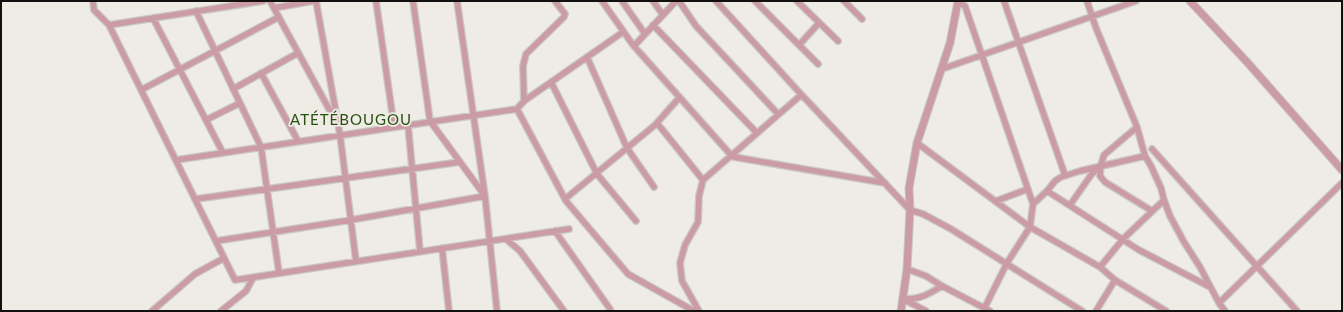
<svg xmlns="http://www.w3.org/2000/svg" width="1343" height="312" viewBox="0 0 1343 312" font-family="Lato,sans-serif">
	<rect width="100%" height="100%" fill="#eeece5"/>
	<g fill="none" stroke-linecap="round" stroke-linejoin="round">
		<g stroke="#cbc9c3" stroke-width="8">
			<path id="minor" d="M93 1 94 10 109 25 235 280 569 229
				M270 1 335 120
				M316 1 340 135 356 261
				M376 1 394 126
				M457 1 485 196 497 311
				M602 1 633 45 730 154 734 157 885 183
				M622 1 645 34
				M653 1 663 15
				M679 1 696 26 778 114
				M716 1 799 92 910 210 923 214 951 229 1082 311
				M755 1 818 64
				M797 1 838 41
				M844 1 862 19
				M1004 1 1065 175
				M1087 1 1096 28 1137 127 1145 156 1151 166 1161 188 1164 200 1170 216 1184 242 1200 267 1219 303 1225 311
				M958 2 965 6 1033 204
				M274 8 313 1
				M196 11 261 147 279 273
				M153 18 223 153
				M109 25 263 1
				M653 25 757 133
				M799 45 819 23
				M634 46 676 1
				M587 57 627 148 654 187
				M942 69 1136 1
				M261 73 298 141
				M551 82 597 174 636 221
				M233 89 298 53
				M141 90 279 17
				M524 101 523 66 526 54 564 17 565 14 555 1
				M517 109 524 101 623 32
				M206 120 240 103
				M657 123 703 180
				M408 125 420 251
				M917 143 1030 227 1100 267 1115 280 1166 311
				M1152 149 1297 311
				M176 160 517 109 566 201 628 274 694 311
				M1101 165 1100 176 1105 182 1152 211
				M1047 191 1139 250 1210 287
				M196 199 460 162
				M565 199 655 125 679 98
				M996 201 1028 189
				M1070 205 1091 175 1101 165 1104 155 1137 127
				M555 231 610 309
				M506 239 520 251 564 311
				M216 241 351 220 485 196 430 121 413 1
				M442 248 449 311
				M1100 267 1123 239 1164 200
				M907 269 926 276 942 286 990 311
				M903 299C919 300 929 294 942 286
				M905 300 926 311
				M1219 303 1342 183
				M152 311 195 274 224 258
				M221 311 246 291 253 278
				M699 311 682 281 680 263 685 245 698 222 699 196 703 180 801 95
				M983 311 1007 263 1030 227 1033 204 1047 191 1055 181 1061 177 1080 171 1145 156
				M1096 311 1115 280"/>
		</g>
		<g stroke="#cbc9c3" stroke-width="9">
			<path id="tertiary" d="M1190 1 1247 62 1342 170
				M901 311 907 269 910 210 909 188 917 143 950 43 958 1"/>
		</g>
		<use href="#minor" stroke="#cb9ba6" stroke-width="5.5"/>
		<use href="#tertiary" stroke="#cb9ba6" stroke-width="7"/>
	</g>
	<g text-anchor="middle" stroke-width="3.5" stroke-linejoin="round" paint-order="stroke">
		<g font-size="15" letter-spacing="1" fill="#285012" stroke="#eeece5">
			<text x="351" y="125">ATÉTÉBOUGOU</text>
		</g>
	</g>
	<rect width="1343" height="312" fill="none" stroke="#12110f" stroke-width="4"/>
</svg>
